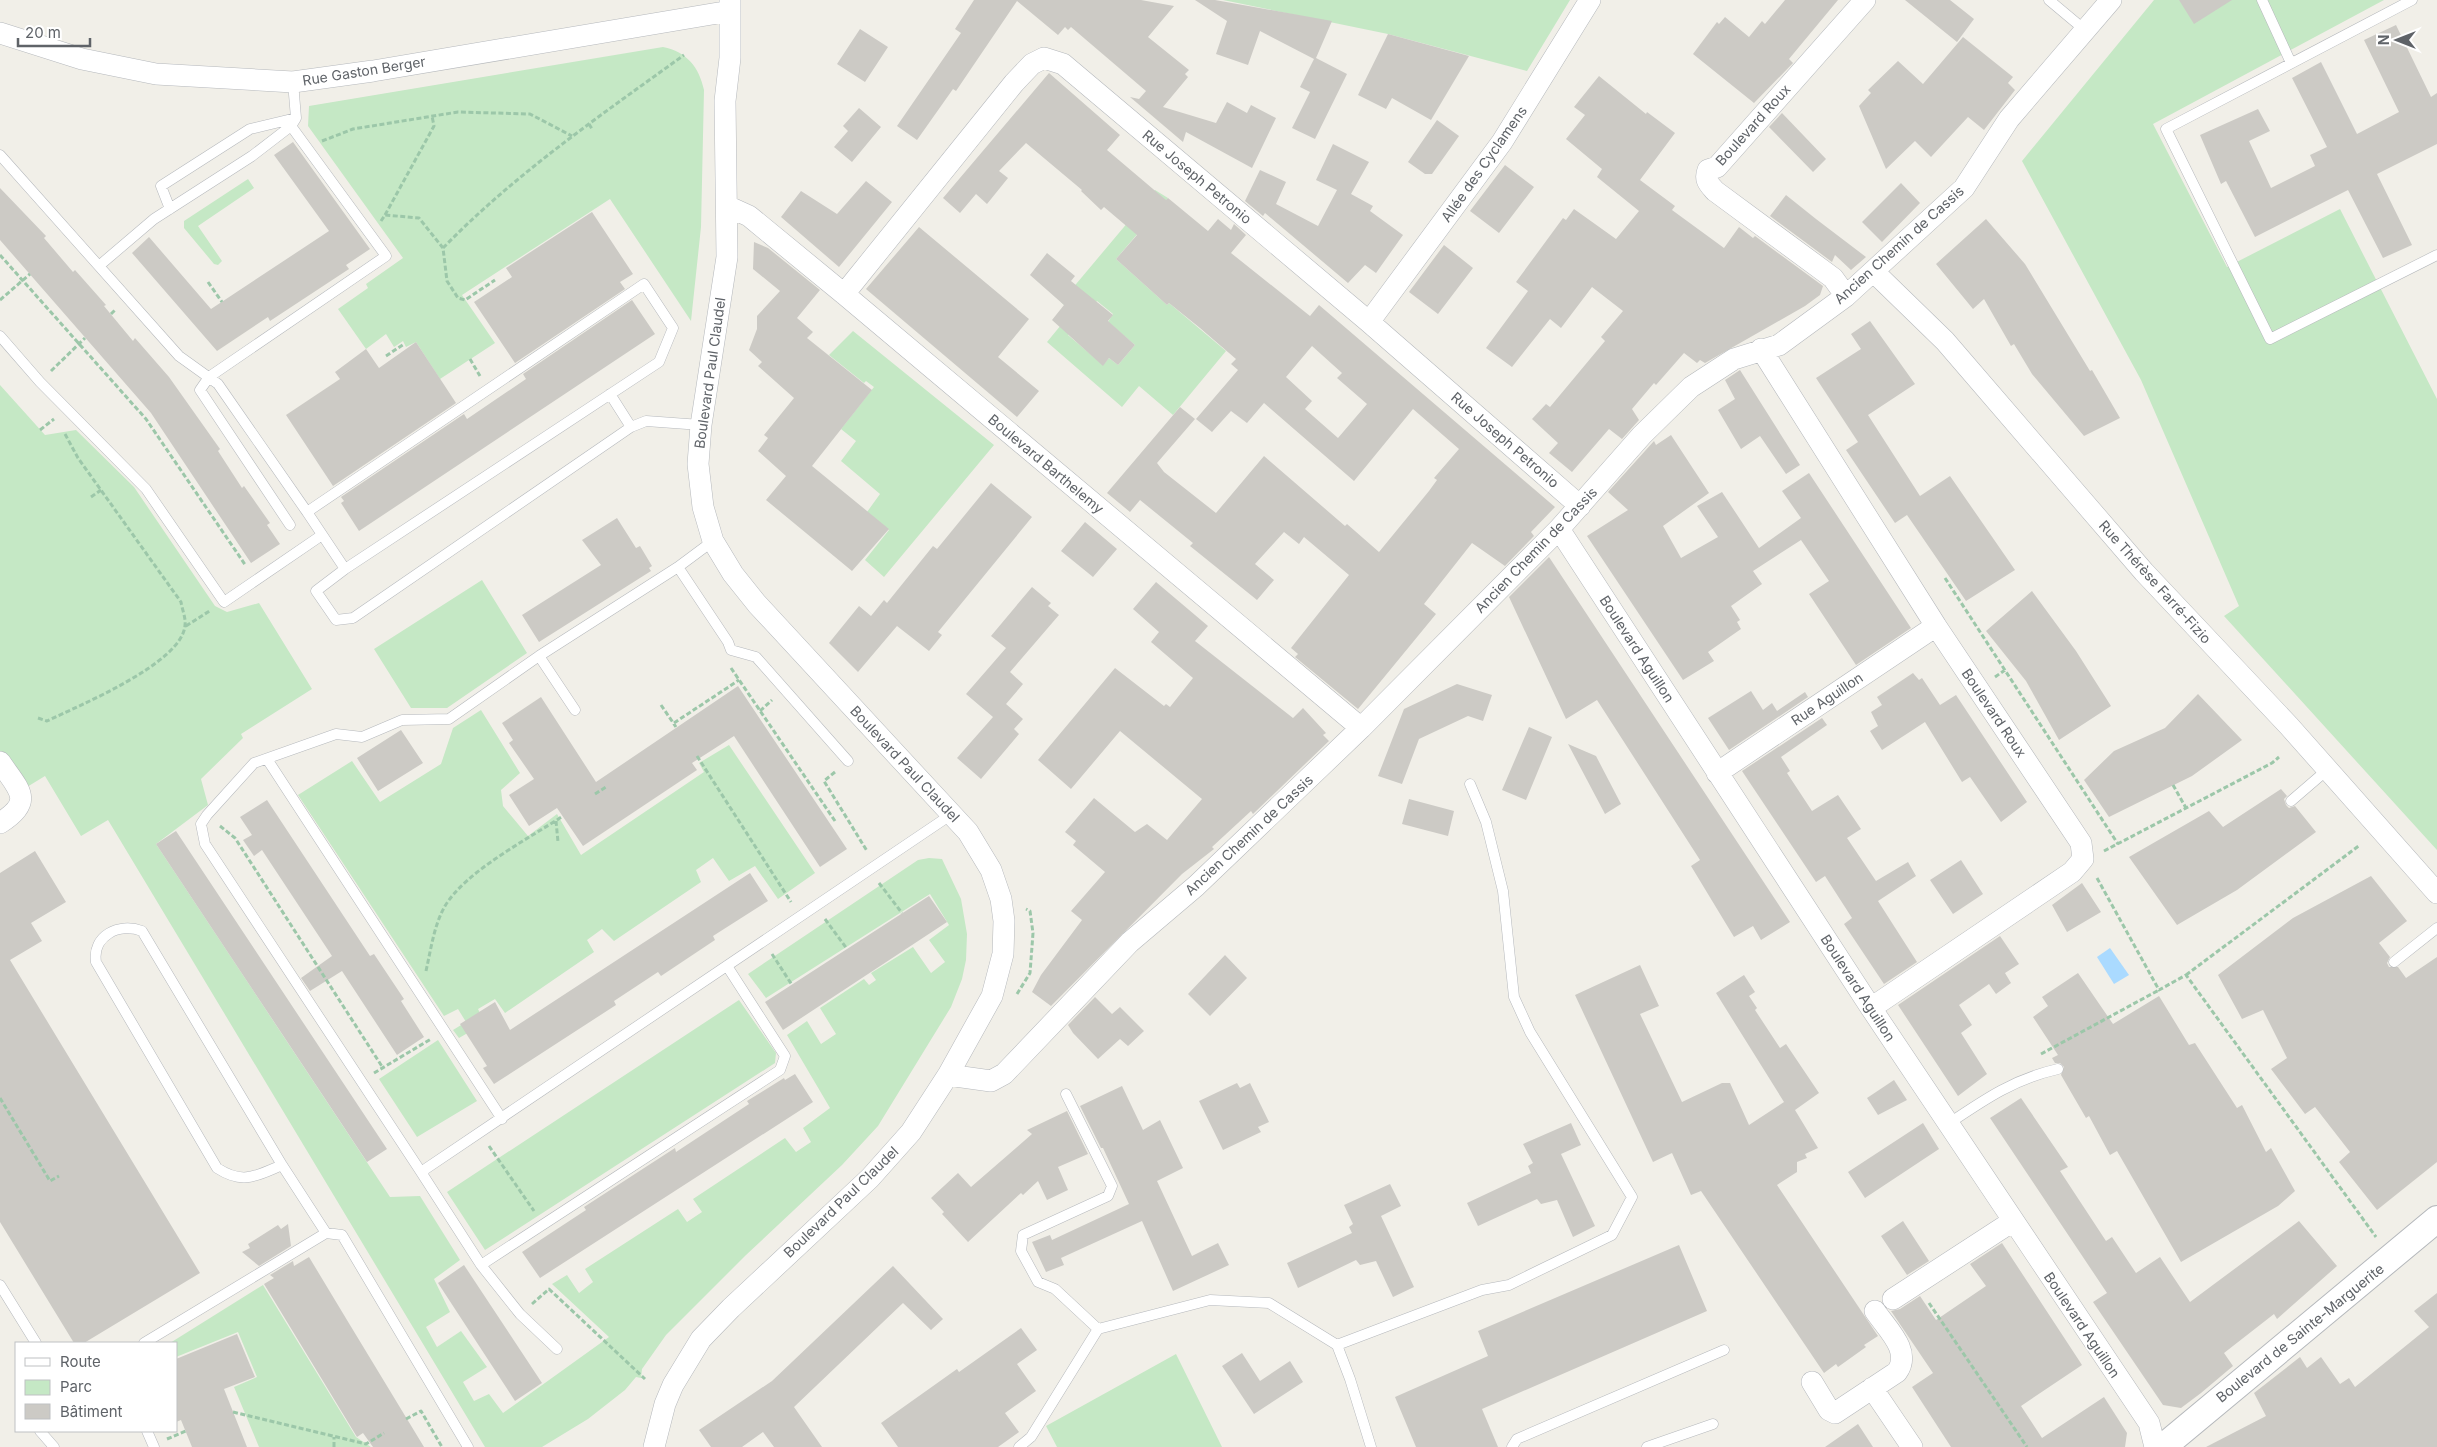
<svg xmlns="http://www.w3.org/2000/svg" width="2437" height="1447" viewBox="0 0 2437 1447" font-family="Inter,sans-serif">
	<rect width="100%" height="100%" fill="#f1efe8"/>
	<path fill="#c5e8c5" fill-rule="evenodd" d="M1223 0H1570L1527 71 1388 34Z
		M2154 0H2384L2153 124 2227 267 2340 209 2437 399V850L2224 616 2239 606 2141 380 2022 161Z
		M663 47C687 52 699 67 704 90L701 227 691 321 610 199 462 295 495 343 440 379 416 342 406 347 403 341 394 347 386 334 366 349 338 309 368 288 366 284 403 258 308 126 309 106Z
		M248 179 254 188 198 226 222 261 218 265 214 264 184 228V221Z
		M1155 190 1168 198 1116 259 1167 305 1169 303 1226 351 1173 415 1139 386 1122 407 1047 342 1061 325 1065 306 1061 302ZM1097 301 1113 314 1108 322 1135 345 1118 365 1109 358 1103 365 1068 335Z
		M853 331 994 445 884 577 865 560 889 530 867 512 880 494 841 461 856 441 841 429 874 387 866 381 864 383 829 355Z
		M0 385 45 435 76 430 134 487 215 606 227 612 259 603 312 689 241 734 243 738 201 779 208 805 156 844 390 1197 420 1196 460 1260 434 1279 450 1312 426 1327 437 1347 461 1331 487 1367 463 1382 474 1401 489 1394 503 1413 609 1337 552 1284 567 1275 579 1293 593 1282 585 1269 678 1209 687 1222 702 1212 693 1199 785 1138 796 1152 811 1142 803 1128 830 1108 787 1035 807 1021 821 1044 836 1034 820 1008 864 979 869 985 876 980 871 973 913 947 931 973 945 962 929 940 949 925 930 894 766 998 748 974 918 860 929 858 942 859 961 899 967 934 966 960 962 979 951 1007 878 1126 842 1165 746 1255 666 1335 642 1369 641 1378 636 1377 625 1390 588 1419 542 1447H485L108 820 81 836 45 776 27 787 0 756Z
		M482 580 527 653 447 708H411L374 649Z
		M481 710 520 773 501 790 503 806 528 836 557 814 581 855 704 772 699 763 729 745 815 873 778 899 755 866 729 881 713 858 696 870 701 882 614 941 602 929 587 940 594 952 505 1013 495 999 478 1009 485 1023 459 1038 453 1030 466 1022 458 1009 444 1016 298 795 352 761 380 802 441 764 453 728Z
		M739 1000 776 1053 775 1063 485 1250 447 1192Z
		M438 1040 477 1101 417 1137 379 1079Z
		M263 1285 356 1437 371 1447H259L234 1387 257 1377 238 1332 176 1357V1343H170Z
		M1176 1354 1222 1447H1057L1046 1426Z"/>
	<path fill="#aadaff" d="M2110 948 2129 975 2114 984 2097 957Z"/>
	<path fill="#cccac5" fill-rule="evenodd" d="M974 0H1141L1174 6 1148 37 1189 70 1185 74 1188 77 1163 107 1216 123 1227 102 1247 113 1251 105 1276 118 1252 168 1186 132 1183 142 1130 97 1139 99 1146 91 1071 27 1068 30 1065 27 1058 35 1017 1 956 91 953 89 917 140 897 126 961 33 955 29Z
		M1195 0H1215L1332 21 1316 58 1347 74 1315 139 1292 128 1310 92 1300 87 1314 59 1260 31 1248 65 1216 54 1227 21Z
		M1785 0H1838L1789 59 1793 63 1754 103 1693 54 1717 22 1719 24 1725 17 1749 37 1762 21 1765 24Z
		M1905 0H1950L1974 19 1957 42Z
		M2179 0H2232L2194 24Z
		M2396 25 2431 97 2437 93V144L2377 174 2412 245 2383 258 2348 190 2255 237 2226 181 2221 184 2200 135 2258 109 2270 131 2249 141 2271 188 2315 166 2310 155 2327 147 2292 78 2321 62 2357 134 2399 112 2364 40Z
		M860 29 888 47 865 82 837 64Z
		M1388 34 1469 56 1431 120 1392 98 1386 109 1358 95Z
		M1963 37 2013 77 2008 83 2015 90 1984 130 1968 117 1931 157 1915 141 1886 169 1859 106 1871 93 1868 90 1898 61 1923 84Z
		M1049 73 1120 135 1107 150 1166 200 1168 198 1208 231 1218 219 1231 230 1234 224 1246 235 1231 253 1310 316 1319 305 1555 507 1531 532 1534 536 1505 566 1472 543 1424 604 1436 614 1358 709 1295 657 1298 654 1291 648 1349 575 1304 537 1299 544 1284 532 1255 564 1274 580 1257 600 1190 546 1193 543 1140 500 1130 512 1107 493 1180 407 1195 419 1157 463 1164 472 1216 513 1264 456 1345 526 1347 524 1379 552 1429 491 1437 480 1434 478 1459 449 1413 409 1354 481 1264 403 1247 423 1231 411 1212 432 1196 419 1238 370 1231 364 1236 359 1200 328 1169 303 1167 305 1116 259 1137 235 1104 207 1101 210 1081 191 1082 190 1026 143 999 171 1008 178 987 204 976 194 960 213 943 198ZM1312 346 1342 373 1337 378 1367 404 1338 438 1305 409 1312 401 1286 377Z
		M1599 76 1646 114 1647 112 1675 133 1640 180 1675 206 1672 210 1724 248 1739 227 1753 238 1755 236 1823 286 1820 295 1805 306 1705 363 1700 360 1697 363 1684 353 1656 385 1654 383 1632 409 1639 420 1622 439 1609 429 1572 472 1549 453 1558 443 1532 419 1546 404 1550 407 1605 341 1601 337 1623 311 1592 287 1561 328 1550 319 1512 367 1486 348 1528 291 1516 282 1563 218 1566 220 1574 209 1616 239 1639 211 1597 177 1602 169 1566 139 1585 115 1574 107Z
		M859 108 881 127 852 162 834 147 848 131 843 126Z
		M1782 113 1826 159 1813 172 1769 127Z
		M1437 120 1459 136 1432 174H1425L1408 162Z
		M293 142 370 249 346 265 349 269 270 321 268 317 217 351 132 253 149 237 211 309 329 231 274 155Z
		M1333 144 1369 162 1351 194 1373 206 1370 211 1403 235 1376 273 1365 265 1348 283 1265 213 1263 216 1245 201 1260 170 1286 182 1276 204 1318 226 1337 190 1316 180Z
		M1505 165 1534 187 1499 233 1470 211Z
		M866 181 892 202 839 267 781 217 801 191 837 214Z
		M1901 183 1920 203 1882 242 1862 222Z
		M0 188 46 236 44 238 73 272 75 270 106 305 104 306 133 341 135 338 169 377 220 449 218 451 242 488 244 486 270 523 267 525 280 544 251 563 151 413 0 240Z
		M1786 195 1816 219 1866 257 1851 270 1835 255 1832 262 1770 216Z
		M592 212 633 274 620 282 625 289 515 363 474 302 512 277 506 268Z
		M1986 219 2025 264 2090 371 2092 370 2120 418 2084 436 2032 374 2014 344 2011 346 1984 299 1973 309 1936 264Z
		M919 227 1029 319 998 357 1039 391 1017 417 866 289Z
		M754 242 768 248 820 290 797 318 813 332 807 338 872 390 812 466 889 529 852 571 766 500 786 476 758 451 768 438 764 435 794 398 758 366 762 362 749 350 757 329V316L780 291 753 269Z
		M1444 245 1473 268 1438 314 1409 292Z
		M1047 253 1075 276 1071 281 1113 315 1108 321 1135 345 1118 365 1109 358 1103 366 1052 320 1064 305 1030 275Z
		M632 300 655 334 359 531 341 503 344 501 341 497 464 414 467 419 526 379 523 374Z
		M1870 321 1915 384 1868 415 1920 496 1950 476 2015 570 1966 601 1907 515 1895 523 1846 450 1858 442 1816 378 1861 349 1851 334Z
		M416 342 456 403 333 486 286 415 340 379 335 372 366 349 379 368Z
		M1740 370 1800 465 1786 474 1760 436 1741 449 1718 410 1735 399 1725 380Z
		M1671 435 1709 493 1663 526 1681 558 1718 537 1697 506 1722 492 1759 548 1801 518 1782 491 1809 473 1911 628 1856 665 1809 594 1829 581 1801 540 1753 571 1762 584 1731 606 1740 620 1737 622 1741 629 1708 652 1714 661 1683 680 1587 536 1628 510 1608 492 1654 441 1656 445Z
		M991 483 1032 517 938 632 942 635 929 651 897 626 858 672 829 643 859 606 871 616 884 600 887 603 933 546 937 549Z
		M617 518 636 548 640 546 652 566 649 568 651 571 539 642 522 615 601 565 582 540Z
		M1085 522 1117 549 1093 577 1061 551Z
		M1549 557 1790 922 1761 940 1753 926 1734 937 1691 866 1700 860 1597 700 1566 719 1509 597Z
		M1156 582 1208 626 1195 641 1293 718 1303 708 1326 733 1323 735 1329 741 1253 814 1251 811 1212 847 1214 849 1182 874 1051 1006 1032 992 1041 975 1082 920 1071 911 1105 872 1073 845 1076 841 1065 832 1094 798 1135 832 1147 824 1167 840 1202 799 1120 731 1071 789 1038 760 1115 668 1164 706 1166 704 1170 707 1193 678 1151 642 1159 632 1133 609Z
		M1032 587 1051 603 1048 606 1059 615 1010 672 1023 684 1006 704 1023 719 1014 729 1019 734 981 779 957 758 993 717 966 694 1006 648 991 636Z
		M2032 591 2076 651 2111 706 2059 740 2026 681 1986 631Z
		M1913 673 1919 680 1922 678 1940 705 1956 695 2027 802 2001 822 1970 777 1962 782 1925 722 1882 750 1870 731 1878 726 1871 712 1882 705 1877 697Z
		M1457 684 1492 695 1483 721 1468 716 1419 739 1402 784 1378 776 1404 709Z
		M738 686 847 849 820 867 734 736 692 763 697 770 583 846 557 808 529 826 509 795 534 779 509 743 513 740 502 723 541 697 596 782Z
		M1751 691 1763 710 1772 703 1777 711 1805 692 1808 697 1729 750 1708 718Z
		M2198 694 2242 740 2192 776 2109 817 2084 780 2114 751 2165 728Z
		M1822 718 1827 725 1781 757 1790 771 1787 773 1812 811 1838 795 1861 829 1847 838 1876 881 1908 862 1916 876 1878 901 1917 962 1884 984 1844 924 1852 918 1825 876 1816 882 1742 771Z
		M1529 727 1552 737 1526 800 1502 790Z
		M401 730 423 763 378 791 357 758Z
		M1568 744 1596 756 1621 804 1605 814Z
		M2281 789 2287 796 2284 799 2286 805 2289 808 2295 806 2316 832 2237 890 2177 925 2129 857 2209 811 2223 827Z
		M1409 799 1454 811 1448 836 1402 824Z
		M267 800 370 956 374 954 404 999 401 1001 424 1037 397 1055 342 971 310 991 301 978 332 956 262 850 254 856 243 840 252 835 240 817Z
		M176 831 387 1149 367 1162 156 844Z
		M35 851 66 902 31 923 42 941 10 960 200 1273 84 1343H74L0 1222V873Z
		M1961 860 1983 894 1953 914 1930 880Z
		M750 873 768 901 713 936 715 940 661 976 658 972 614 1001 616 1005 494 1084 483 1068 487 1066 460 1024 495 1002 510 1030Z
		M2371 876 2407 921 2379 943 2390 957 2387 963 2389 967H2398L2406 978 2437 957V1162L2377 1210 2339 1162 2350 1152 2315 1107 2305 1114 2271 1069 2287 1058 2263 1010 2242 1019 2218 975 2293 918Z
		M2082 883 2101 912 2067 932 2052 905Z
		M929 896 947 922 783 1030 765 1002Z
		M2000 936 2019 964 2005 973 2011 983 1996 994 1989 984 1959 1005 1972 1025 1961 1033 1987 1074 1958 1096 1898 1005Z
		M1225 955 1247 978 1210 1016 1188 994Z
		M1640 965 1659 1006 1640 1014 1682 1102 1722 1083H1730L1749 1125 1784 1102 1716 993 1744 975 1755 992 1749 996 1757 1008 1755 1010 1780 1048 1786 1044 1819 1093 1795 1110 1818 1148 1805 1154 1807 1158 1797 1162V1172L1777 1185 1878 1336 1864 1345 1866 1347 1838 1367 1836 1364 1824 1373 1701 1191 1691 1195 1672 1153 1653 1162 1575 995Z
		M2078 973 2113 1024 2159 996 2189 1045 2195 1043 2237 1108 2242 1105 2266 1152 2271 1148 2295 1191 2278 1206 2181 1262 2117 1151 2110 1155 2089 1116 2086 1118 2061 1075 2064 1067 2060 1063H2055L2052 1058 2058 1055 2033 1017 2048 1006 2042 997Z
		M1095 997 1112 1014 1120 1007 1144 1031 1128 1046 1120 1039 1098 1059 1073 1033 1068 1025Z
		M795 1074 813 1102 540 1278 522 1252 586 1210 584 1207 675 1148 676 1152 749 1104 747 1101 784 1078 785 1080Z
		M1894 1080 1907 1100 1878 1115 1867 1098Z
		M1237 1083 1240 1088 1250 1083 1269 1122 1258 1127 1261 1132 1223 1150 1199 1101Z
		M1122 1086 1143 1130 1160 1120 1183 1168 1157 1181 1192 1256 1218 1243 1229 1265 1173 1291 1142 1221 1061 1258 1064 1265 1046 1272 1032 1242 1050 1235 1052 1240 1129 1204 1103 1148H1101L1080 1106Z
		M2021 1098 2068 1167 2060 1171 2106 1241 2112 1237 2136 1273 2160 1257 2190 1302 2299 1221 2337 1266 2277 1319 2274 1314 2224 1353 2233 1366 2201 1393 2181 1408 2163 1405 2093 1302 2107 1293 1990 1118Z
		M1067 1111 1088 1154 1058 1167 1068 1190 1047 1200 1038 1181 1023 1195 1021 1193 968 1242 942 1214 944 1212 931 1198 958 1173 971 1187 1032 1134 1027 1130Z
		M1571 1123 1581 1145 1561 1154 1595 1226 1573 1237 1557 1200 1541 1204 1537 1199 1478 1226 1467 1203 1531 1173 1528 1166 1533 1163 1523 1144Z
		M1923 1123 1939 1149 1865 1198 1848 1172Z
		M1390 1184 1401 1206 1381 1216 1414 1287 1393 1297 1376 1261 1360 1265 1356 1260 1298 1288 1287 1263 1352 1233 1349 1227 1353 1224 1344 1205Z
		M1903 1221 1929 1261 1907 1275 1881 1236Z
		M288 1224 291 1246 259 1266 242 1252 250 1248 248 1244 278 1225 281 1229Z
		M2002 1243 2082 1365 2021 1406 2042 1438 2104 1397 2127 1433 2125 1447H1951L1912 1387 1933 1373 1891 1311 1900 1309 1920 1296 1936 1320 1986 1286 1970 1264Z
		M1679 1245 1707 1311 1482 1409 1498 1447H1416L1395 1397 1488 1356 1478 1331Z
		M309 1257 350 1325 424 1447H373L363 1433 357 1437 264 1284 274 1278 270 1275 293 1261 294 1266Z
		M464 1265 542 1383 515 1401 438 1283Z
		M893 1266 943 1319 931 1330 903 1303 794 1407 822 1447H774L763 1432 742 1447H711L699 1430 772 1381Z
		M2437 1293V1447H2206L2266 1416 2254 1393 2300 1357 2307 1368 2321 1357 2340 1384 2349 1378 2355 1387 2429 1327 2414 1311Z
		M1021 1328 1037 1350 1017 1364 1036 1391 1005 1413 1019 1432 998 1447H898L881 1423 957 1369 959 1372Z
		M237 1334 255 1377 224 1389 247 1447H192L181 1420 176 1422V1359Z
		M1242 1353 1260 1381 1290 1361 1303 1382 1254 1414 1222 1366Z
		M1858 1424 1873 1447H1825Z"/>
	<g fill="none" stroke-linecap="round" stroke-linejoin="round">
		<g stroke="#b5b8bc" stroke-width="11">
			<path id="service" d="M2049 0 2086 31
				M2262 0 2291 63
				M2412 0 2166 129 2270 339 2437 255
				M0 155 179 356 218 384 307 512
				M170 209 161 186 250 129 296 118
				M100 265 154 219 252 156 291 126 296 118 293 82
				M0 336 40 382 146 489 224 602 322 535
				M610 394 631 427
				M290 525 200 390 209 377 386 256 291 126
				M713 541 678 567 539 656 449 719 402 720 362 737 336 734 254 763 207 815 201 824 205 844 421 1172 952 814
				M678 567 728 642 731 650 756 657 848 761
				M345 569 307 512 644 284 673 328 659 362 345 569 316 591 336 620 353 618 631 427 646 421 701 425
				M539 656 575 710
				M267 759 502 1119
				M2291 801 2327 770
				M2394 962 2437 928
				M1066 1094 1112 1186 1108 1196 1023 1235 1021 1251 1038 1282 1055 1289 1098 1329
				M1948 1124C1985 1099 2014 1079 2058 1069
				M282 1165C256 1176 243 1185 217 1168L96 962C92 936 119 922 142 931L282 1165 326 1233
				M421 1172 481 1265 520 1314 557 1349
				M481 1265 780 1070 785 1056 727 966
				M0 1285 36 1343
				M144 1343 326 1233 342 1235 468 1447
				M1337 1345 1482 1290 1509 1285 1612 1235 1632 1197 1530 1032 1514 997 1503 891 1486 822 1470 784
				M40 1431 54 1447
				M147 1431 154 1447
				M1019 1447 1031 1437 1098 1329 1210 1300 1269 1303 1337 1345 1350 1379 1371 1447
				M1512 1447 1517 1439 1724 1350
				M1647 1447 1713 1424"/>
		</g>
		<g stroke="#b5b8bc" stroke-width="22">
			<path id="minor" d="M0 33 82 59 156 74 293 82 373 71 730 11
				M727 206 749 216 844 294 1361 728
				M1874 272 1945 341 2144 572 2289 726 2437 893
				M844 294 1014 83 1032 64 1044 58 1063 64 1369 322 1580 506
				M1846 296 1833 278 1715 191C1709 184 1704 180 1708 170L1717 167 1865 0
				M1369 322 1502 142 1590 0
				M1761 349 1936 626 2081 843 2083 859 2072 872 1871 1008
				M1559 529 1871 1008 2149 1423 2155 1447
				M0 762C19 790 35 801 0 823
				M1717 773 1936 626
				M948 1075 991 1081 1004 1074 1130 942 1196 886 1361 728 1559 529 1642 435 1691 387 1734 359 1779 345 1846 296 1964 188 2009 119 2111 0
				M1893 1299 2013 1221
				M1812 1382 1829 1410 1835 1413 1897 1372C1912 1351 1887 1329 1875 1311
				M1872 1388 1912 1447
				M654 1447 665 1404 673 1385 701 1339 731 1308 870 1178 911 1132 948 1075 992 996 1003 954 1004 921 1001 899 991 870 968 832 757 604 733 574 713 541 703 507 698 464 701 425 727 257 725 101 730 58V0"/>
		</g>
		<g stroke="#b5b8bc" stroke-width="28">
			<path id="tertiary" d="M2163 1447 2437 1219"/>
		</g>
		<path stroke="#9cc7a9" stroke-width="3" stroke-dasharray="5 2.5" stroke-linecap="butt" d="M589 124 592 129
			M322 141 353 129 458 112 530 114 572 136
			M385 215 434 126 432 116
			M381 221 385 215 419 218 443 248 447 281 458 298 465 300 495 280
			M443 248C515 174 601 115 684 55
			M0 255 146 419 246 566
			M208 282 222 302
			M0 300 30 274
			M111 314 116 309
			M386 356 404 344
			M470 359 480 376
			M51 371 85 338
			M40 430 54 419
			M91 497 101 490
			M1945 578 2118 844
			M186 626 211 610
			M731 668 835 821
			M1995 677 2005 670
			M661 705 676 727
			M760 711 772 700
			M38 718 47 721C78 706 183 663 185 625 186 618 182 609 181 602L78 458 65 434
			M674 723 739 680
			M697 756 791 902
			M835 772 824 781 867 851
			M2173 785 2186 808
			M595 794 606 787
			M556 821 558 842
			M220 826 235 838 383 1068
			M2104 851 2272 763 2279 757
			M2097 878 2159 990 2186 975 2376 1237
			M879 883 902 913
			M825 919 847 949
			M772 954 792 985
			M426 971C431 949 434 925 445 906 466 871 528 839 563 816
			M2186 975 2360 845
			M1017 994 1030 973 1033 933 1030 911 1026 909
			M2041 1054 2159 990
			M374 1073 431 1039
			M0 1098 50 1181 59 1176
			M489 1146 534 1211
			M1929 1303 2027 1447
			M532 1304 549 1289 645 1379
			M233 1412 366 1444 384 1433
			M406 1419 421 1411 442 1447
			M167 1439 186 1431
			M334 1447V1437"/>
		<use href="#service" stroke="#fff" stroke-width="10"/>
		<use href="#minor" stroke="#fff" stroke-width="21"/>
		<use href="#tertiary" stroke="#fff" stroke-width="26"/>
	</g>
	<g text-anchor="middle" stroke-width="4" stroke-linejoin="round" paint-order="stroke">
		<g font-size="14" fill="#5f6368" stroke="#fff">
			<text transform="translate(364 71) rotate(-9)" y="5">Rue Gaston Berger</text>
			<text transform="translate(1753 125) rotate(-48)" y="5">Boulevard Roux</text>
			<text transform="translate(1484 164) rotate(-55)" y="5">Allée des Cyclamens</text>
			<text transform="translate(1197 177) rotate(40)" y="5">Rue Joseph Petronio</text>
			<text transform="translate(1899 245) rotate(-42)" y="5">Ancien Chemin de Cassis</text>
			<text transform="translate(710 373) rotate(-82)" y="5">Boulevard Paul Claudel</text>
			<text transform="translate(1505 440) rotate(41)" y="5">Rue Joseph Petronio</text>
			<text transform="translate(1046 464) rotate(40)" y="5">Boulevard Barthelemy</text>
			<text transform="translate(1536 550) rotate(-46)" y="5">Ancien Chemin de Cassis</text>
			<text transform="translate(2155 582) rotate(48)" y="5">Rue Thérèse Farré-Fizio</text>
			<text transform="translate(1637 649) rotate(57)" y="5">Boulevard Aguillon</text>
			<text transform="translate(1827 699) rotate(-34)" y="5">Rue Aguillon</text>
			<text transform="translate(1994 713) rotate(56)" y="5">Boulevard Roux</text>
			<text transform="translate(905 764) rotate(47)" y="5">Boulevard Paul Claudel</text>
			<text transform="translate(1249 835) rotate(-43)" y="5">Ancien Chemin de Cassis</text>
			<text transform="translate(1858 988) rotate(57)" y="5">Boulevard Aguillon</text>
			<text transform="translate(841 1202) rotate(-44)" y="5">Boulevard Paul Claudel</text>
			<text transform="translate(2082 1325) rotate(56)" y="5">Boulevard Aguillon</text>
			<text transform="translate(2300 1333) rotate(-39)" y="5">Boulevard de Sainte-Marguerite</text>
		</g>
	</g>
	<rect x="15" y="1342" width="162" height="90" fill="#ffffff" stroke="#bfc1c3"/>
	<rect x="25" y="1358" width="25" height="8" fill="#ffffff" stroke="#bfc1c3"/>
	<text x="60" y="1367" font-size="15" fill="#5f6368">Route</text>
	<rect x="25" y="1380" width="25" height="15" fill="#c5e8c5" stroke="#bfc1c3"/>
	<text x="60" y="1392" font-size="15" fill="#5f6368">Parc</text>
	<rect x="25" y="1404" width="25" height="15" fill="#cccac5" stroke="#bfc1c3"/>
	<text x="60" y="1417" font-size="15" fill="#5f6368">Bâtiment</text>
	<g transform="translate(2397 40) rotate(270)" stroke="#ffffff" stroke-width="4" paint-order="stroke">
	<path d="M0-4L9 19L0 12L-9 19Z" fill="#5f6368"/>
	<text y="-8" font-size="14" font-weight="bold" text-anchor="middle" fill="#5f6368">N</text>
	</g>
	<path d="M18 38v8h72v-8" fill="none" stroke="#5f6368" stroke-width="2.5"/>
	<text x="25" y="38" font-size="15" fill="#5f6368" stroke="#ffffff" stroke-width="4" paint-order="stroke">20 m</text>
</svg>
